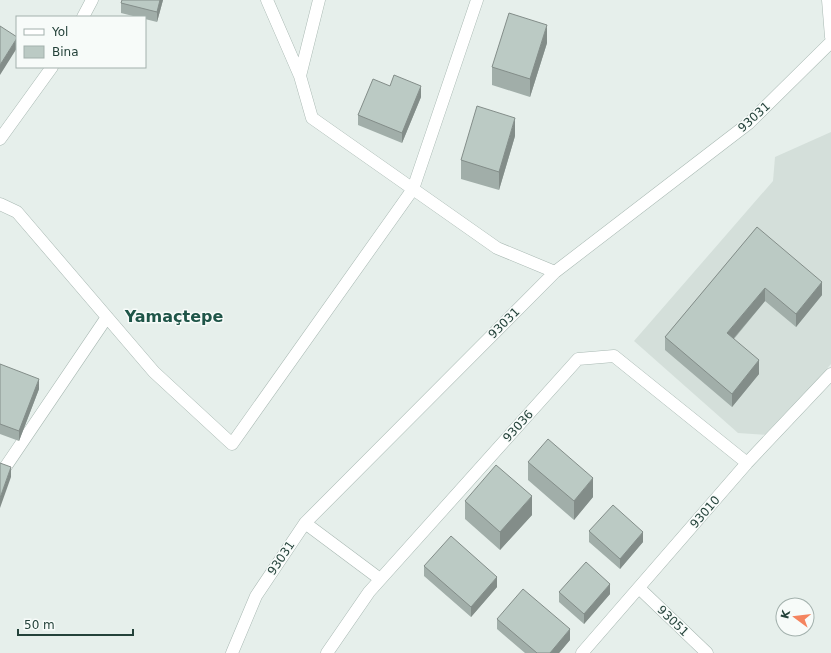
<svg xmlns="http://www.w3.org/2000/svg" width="831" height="653" viewBox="0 0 831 653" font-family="'DejaVu Sans',sans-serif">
	<rect width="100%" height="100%" fill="#e6efeb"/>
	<path fill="#d4dfda" d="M831 132V364L768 435 738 433 634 341 773 181 775 157Z"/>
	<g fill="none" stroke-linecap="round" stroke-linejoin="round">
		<g stroke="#a8b8b2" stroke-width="13">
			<path id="minor" d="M267 0 300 76 312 118 497 248 555 272
				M828 0 831 37
				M83 17 92 0
				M300 76 319 0
				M0 139 52 67
				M0 204 17 212 154 372 232 444 413 189 477 0
				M0 475 107 317
				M305 523 380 579
				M639 588 707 653
				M232 653 256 596 305 523 555 272 749 123 831 42
				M327 653 369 592 578 359 614 356 747 463
				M582 653 747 463 831 374"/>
		</g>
		<use href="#minor" stroke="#fff" stroke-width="12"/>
	</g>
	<path fill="#a1aea9" d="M122 0H163L157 22 145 19V17H137L121 13V3Z
		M547 43 530 97 492 85V67Z
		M390 86 421 97 402 143 358 125V115Z
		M515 136 499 190 461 179V160Z
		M757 227 822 295 796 327 765 301 734 339 759 374 732 407 665 350V337Z
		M0 364 39 389 19 441 0 434Z
		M528 462 593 497 574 520 528 480Z
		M465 501 532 515 500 550 465 519Z
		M589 531 643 542 620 569 589 542Z
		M424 566 497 587 471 617 424 576Z
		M559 592 610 594 584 624 559 602Z
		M497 619 570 640 559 653H525L497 629Z"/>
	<path fill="#838d89" d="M160 0H163L157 22V12Z
		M547 25V43L530 97V79Z
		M17 38V48L0 75V65Z
		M421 86V97L402 143V133Z
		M515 118V136L499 190V172Z
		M822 282V295L796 327V314Z
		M765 288V301L727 346V333Z
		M759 360V374L732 407V394Z
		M39 379V389L19 441V431Z
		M11 467V477L0 508V498Z
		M593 478V497L574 520V501Z
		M532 496V515L500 550V532Z
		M643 532V542L620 569V559Z
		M497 577V587L471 617V607Z
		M610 584V594L584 624V614Z
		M570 629V640L559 653H550Z"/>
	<path fill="#bbcac4" stroke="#838d89" d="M122 0H160L157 12 121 3Z
		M509 13 547 25 530 79 492 67Z
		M0 26 17 37V38L0 65Z
		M394 75 421 86 402 133 358 115 373 79 390 86Z
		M477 106 515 118 499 172 461 160Z
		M757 227 822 282 796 314 765 288 727 333 759 360 732 394 665 337Z
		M0 364 39 379 19 431 0 424Z
		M548 439 593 478 574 501 528 462Z
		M0 463 11 467 0 498Z
		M496 465 532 496 500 532 465 501Z
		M613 505 643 532 620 559 589 531Z
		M451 536 497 577 471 607 424 566Z
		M586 562 610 584 584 614 559 592Z
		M523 589 570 629 550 653H537L497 619Z"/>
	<g text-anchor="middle" stroke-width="3" stroke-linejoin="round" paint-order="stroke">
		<g font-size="12" fill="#24423a" stroke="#f7fbf9">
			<text transform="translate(754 117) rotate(-42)" y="4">93031</text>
			<text transform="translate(504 323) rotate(-45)" y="4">93031</text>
			<text transform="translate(518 426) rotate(-48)" y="4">93036</text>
			<text transform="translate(705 512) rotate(-49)" y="4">93010</text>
			<text transform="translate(281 558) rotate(-56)" y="4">93031</text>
			<text transform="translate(673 621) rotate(44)" y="4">93051</text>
		</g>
		<g font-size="16" font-weight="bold" fill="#1f5548" stroke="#f7fbf9">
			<text x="174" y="322">Yamaçtepe</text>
		</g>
	</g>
	<rect x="16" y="16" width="130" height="52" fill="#f7fbf9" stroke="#a3b1ad"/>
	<rect x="24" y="29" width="20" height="6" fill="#ffffff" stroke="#a3b1ad"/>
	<text x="52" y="36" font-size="12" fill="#24423a">Yol</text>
	<rect x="24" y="46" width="20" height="12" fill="#bbcac4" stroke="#a3b1ad"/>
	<text x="52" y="56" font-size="12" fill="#24423a">Bina</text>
	<g transform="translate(795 617) rotate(285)"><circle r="19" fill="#f7fbf9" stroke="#a3b1ad"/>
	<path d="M0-3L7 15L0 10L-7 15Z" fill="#f4845f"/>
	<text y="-6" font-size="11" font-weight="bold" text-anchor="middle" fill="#24423a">K</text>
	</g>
	<path d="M18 629v6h115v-6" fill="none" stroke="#24423a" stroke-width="2"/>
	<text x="24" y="629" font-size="12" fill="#24423a" stroke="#f7fbf9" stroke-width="3" paint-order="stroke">50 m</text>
</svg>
